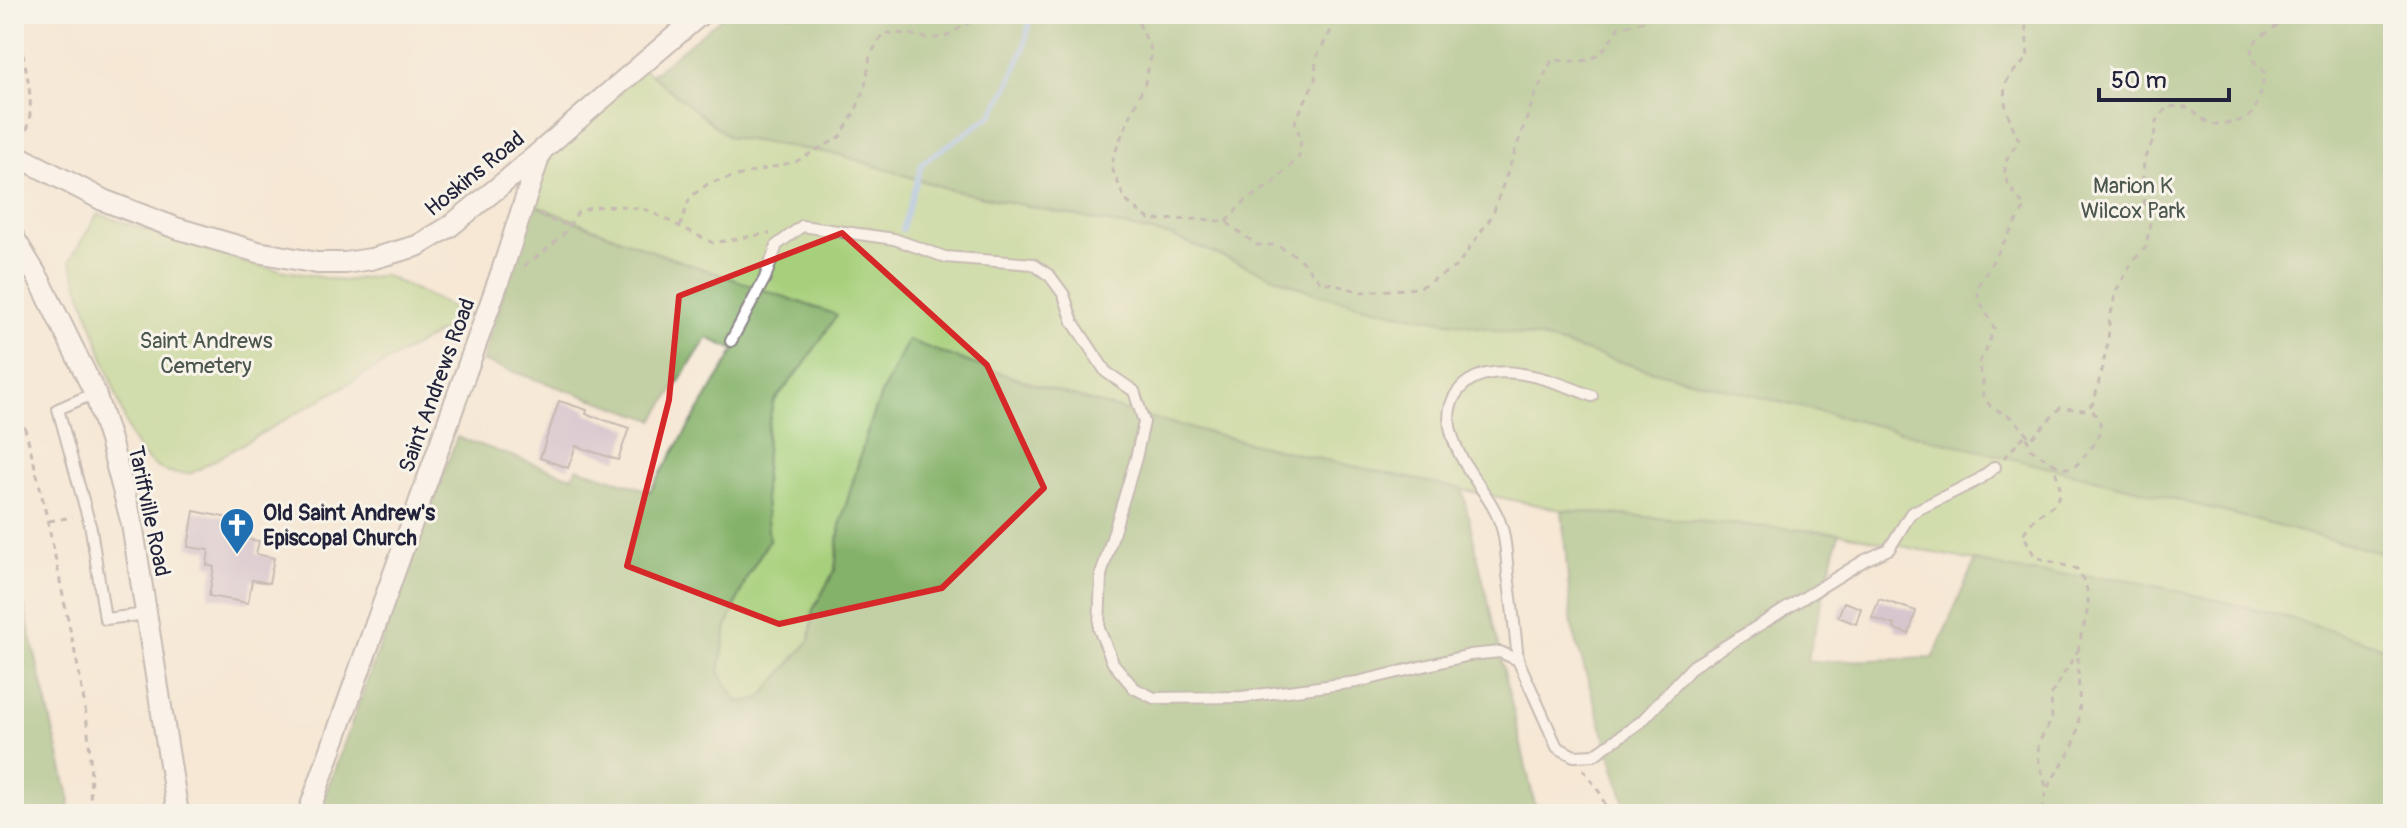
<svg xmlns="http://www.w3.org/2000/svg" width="2407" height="828" viewBox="0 0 2407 828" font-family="Pangolin,sans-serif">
	<rect width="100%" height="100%" fill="#f7f3e8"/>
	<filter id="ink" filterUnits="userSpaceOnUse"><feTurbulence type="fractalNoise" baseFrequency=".0125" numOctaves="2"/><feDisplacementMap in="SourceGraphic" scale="16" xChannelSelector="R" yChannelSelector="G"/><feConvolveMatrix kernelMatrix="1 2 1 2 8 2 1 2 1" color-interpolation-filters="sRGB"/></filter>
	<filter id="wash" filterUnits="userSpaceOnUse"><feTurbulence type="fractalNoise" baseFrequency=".006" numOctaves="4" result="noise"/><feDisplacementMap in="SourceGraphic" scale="32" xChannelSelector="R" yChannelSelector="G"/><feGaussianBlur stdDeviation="1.8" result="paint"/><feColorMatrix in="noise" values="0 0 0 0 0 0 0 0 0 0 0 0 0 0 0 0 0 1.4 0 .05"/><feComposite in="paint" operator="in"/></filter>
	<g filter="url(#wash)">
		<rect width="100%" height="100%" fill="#f6e8d5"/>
		<path fill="#a7d07b" stroke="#64795b" stroke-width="2" d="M640 66 729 137 841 155 951 190 1171 236 1320 295 1392 312 1542 338 2136 489 2393 556V650L2273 613 2124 579 2027 572 1839 533 1562 510 1327 462 1112 408 881 395 867 433 840 526 835 570 813 610 810 640 760 699 738 702 719 672 727 626 747 577 769 540 764 490 767 432 773 402 803 366 836 316 660 254 526 202 541 151Z
			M98 214 253 265 342 281 384 275 469 315 192 473C159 476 148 464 131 438L70 260Z"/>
		<path fill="#85b26b" stroke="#546a53" stroke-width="2" d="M726 14H2393V556L2136 489 1641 368 1542 338 1392 312 1320 295 1171 236 951 190 841 155 729 137 651 75Z
			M531 204 660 254 837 315 803 366 773 402 767 432 764 490 769 540 747 577 727 626 719 672 738 702 760 699 810 640 813 610 835 570 840 526 867 433 881 395 908 340C1087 409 1275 451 1462 489L1537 814H318L457 437 572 477 577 468 650 491 735 350 707 338 654 420 482 361Z
			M1562 510 1839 533 1807 662 1933 658 1975 561 2027 572 2124 579 2273 613 2393 650V814H1628L1572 627Z
			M14 565 70 801 67 814H14Z"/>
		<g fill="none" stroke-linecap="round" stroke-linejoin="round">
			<path stroke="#82b3ee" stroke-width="5" d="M902 230 922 163 992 115 1008 87 1024 48 1031 14"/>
		</g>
		<g id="blocks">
			<path fill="#b49ec7" d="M559 401 587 410 586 414 629 428 618 460 576 446 568 468 540 458Z
				M194 511 234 519 232 532 242 534 241 538 259 541 256 554 274 558 269 583 252 580 248 603 209 596 214 567 207 565 209 550 188 547Z
				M1879 599 1916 611 1909 634 1894 629 1895 625 1872 618Z
				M1844 602 1861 608 1856 624 1838 617Z"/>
		</g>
	</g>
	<g filter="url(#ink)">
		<use href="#blocks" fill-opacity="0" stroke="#8c8588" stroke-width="2"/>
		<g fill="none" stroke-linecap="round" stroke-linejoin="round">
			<g stroke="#8c8588" stroke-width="14">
				<path id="service" d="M731 341 765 278 777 245 802 226 894 239 945 257 1033 264 1050 276 1064 295 1073 322 1106 372 1134 391 1144 422 1136 458 1101 575 1099 629 1113 663 1134 688 1154 698 1242 697 1357 682 1470 655 1500 652 1518 660 1557 747 1574 756 1594 755 1642 721 1693 666 1865 560 1889 549 1911 513 1978 480 1995 467
					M95 393 58 409 91 529 105 619 147 614
					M1518 660C1515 631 1512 603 1508 575 1507 561 1506 545 1503 532 1495 499 1468 477 1456 446 1449 429 1445 411 1456 394 1484 352 1555 381 1592 396"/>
			</g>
			<g stroke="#8c8588" stroke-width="24">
				<path id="minor" d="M14 154 103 200 176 228 258 252 317 263H345L371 259 417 246 449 227 506 181 701 14
					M14 238 40 281 95 393 110 440 132 524 178 814
					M308 814 502 271 541 151"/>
			</g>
			<path stroke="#8c8588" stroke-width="3" stroke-dasharray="6 6" stroke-linecap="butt" d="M1072 14 1088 21 1136 17 1152 52 1145 83 1118 144 1111 166 1125 200 1150 220 1203 219 1226 222 1257 245H1276L1298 257 1320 281 1362 292 1419 288 1457 266 1492 216 1535 95 1552 60C1592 63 1597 63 1618 28L1644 21 1656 14
				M2025 14 2028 58C2021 65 2009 74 2006 83 2000 100 2012 126 2019 140 2016 147 2011 151 2008 157 1998 176 2014 194 2025 207L1978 286V298L1994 328 1985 353 1978 364 1983 380V396L1991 407 2013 418 2031 439 2060 408 2086 410 2094 402 2108 343 2109 323 2116 291 2133 261 2146 247 2150 223 2142 192 2144 159 2154 139 2156 122 2167 107C2196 104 2190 112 2212 125 2222 123 2235 123 2245 119 2258 113 2264 85 2264 72L2253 60 2251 47 2258 38 2295 14
				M14 18C21 51 41 108 23 139
				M540 213 557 224H573
				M1226 222 1244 202 1273 183 1299 157 1301 140 1295 122 1315 80 1316 58 1340 14
				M680 227 690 197 709 183 797 161 840 137 855 112 865 87 870 56 883 33 909 34 930 39 946 36 984 14
				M524 266 542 253 563 235 578 212 593 207 620 206 647 210 713 243 770 233
				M14 392C36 461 50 531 64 601 79 672 96 741 89 814
				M14 420 20 412
				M2004 458 2026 434 2030 449 2053 463 2061 491 2056 503 2035 518 2023 534 2035 557 2077 569C2082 578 2088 587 2088 597 2089 615 2082 628 2079 645 2075 675 2084 707 2076 737 2068 766 2040 782 2043 814
				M2053 463 2061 468H2073C2083 459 2103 437 2100 423 2099 417 2093 412 2089 406
				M49 521 73 517
				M1583 769 1600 793 1609 814
				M2046 786 2039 763 2038 744 2052 719 2051 695 2078 650"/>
			<use href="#service" stroke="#fff" stroke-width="10"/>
			<use href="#minor" stroke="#fff" stroke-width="20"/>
		</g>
	</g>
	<path d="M0 0H2407V828H0ZM842 233 987 365 1044 488 942 588 779 624 627 566 669 400 679 296Z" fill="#f6e8d5" fill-opacity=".55" fill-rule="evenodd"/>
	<path fill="none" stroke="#d62828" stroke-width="6" stroke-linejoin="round" d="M842 233 987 365 1044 488 942 588 779 624 627 566 669 400 679 296Z"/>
	<defs>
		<g id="church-pin" transform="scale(1.8)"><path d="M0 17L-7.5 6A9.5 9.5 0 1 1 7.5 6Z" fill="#1f6fb2" stroke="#f7f3e8"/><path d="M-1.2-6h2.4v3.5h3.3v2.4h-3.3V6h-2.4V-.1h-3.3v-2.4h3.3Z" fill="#fff"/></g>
	</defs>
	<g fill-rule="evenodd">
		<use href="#church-pin" x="237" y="525"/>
	</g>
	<g text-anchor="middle" stroke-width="6" stroke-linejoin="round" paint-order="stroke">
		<g font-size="22" fill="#22223b" stroke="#f7f3e8">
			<text transform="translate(474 173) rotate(-39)" y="8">Hoskins Road</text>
			<text transform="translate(436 385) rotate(-70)" y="8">Saint Andrews Road</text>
			<text transform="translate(150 511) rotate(78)" y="8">Tariffville Road</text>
		</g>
		<g font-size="22" fill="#4a564e" stroke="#f7f3e8">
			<text x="2133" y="193">Marion K<tspan x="2133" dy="25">Wilcox Park</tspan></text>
			<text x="206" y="348">Saint Andrews<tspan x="206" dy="25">Cemetery</tspan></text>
		</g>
		<g font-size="22" font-weight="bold" fill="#22223b" stroke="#f7f3e8" text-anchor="start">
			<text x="263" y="520">Old Saint Andrew's<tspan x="263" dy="25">Episcopal Church</tspan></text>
		</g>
	</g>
	<rect width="2407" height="828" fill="none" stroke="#f7f3e8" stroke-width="48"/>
	<path d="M2099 88v12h130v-12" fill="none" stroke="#22223b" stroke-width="4"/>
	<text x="2111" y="88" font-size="24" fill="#22223b" stroke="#f7f3e8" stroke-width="6" paint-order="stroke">50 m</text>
</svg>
